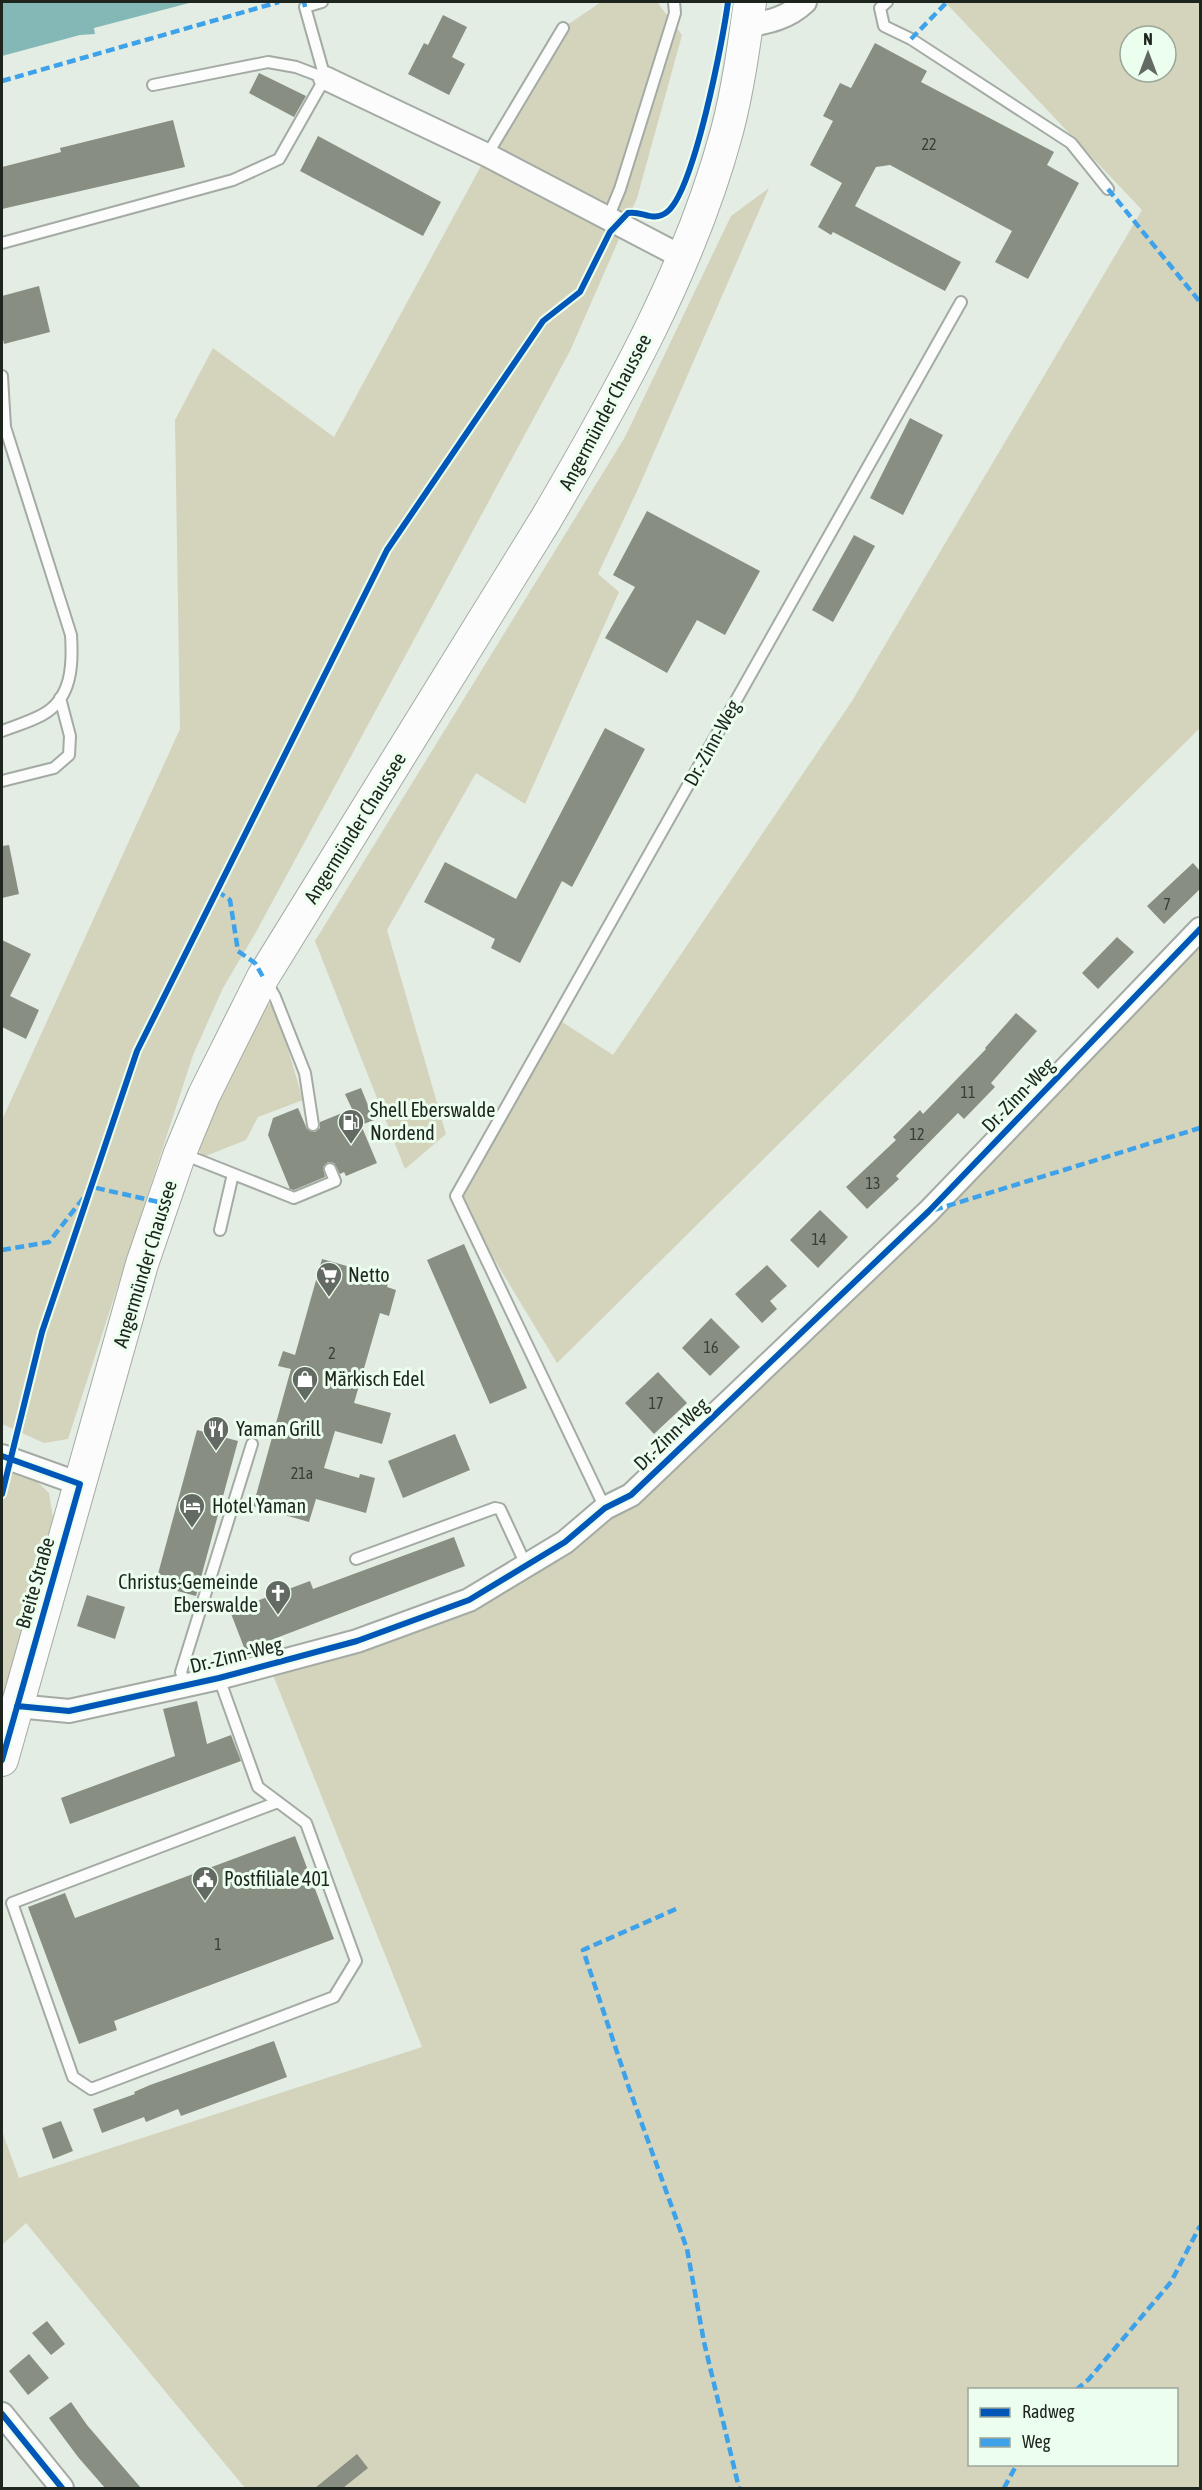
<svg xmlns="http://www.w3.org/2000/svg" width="1202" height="2490" viewBox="0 0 1202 2490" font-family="'Asap Condensed',sans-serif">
	<rect width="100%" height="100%" fill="#e3ede3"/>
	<path fill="#d4d3bc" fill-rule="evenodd" d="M601 2H657L682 35 637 198 570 351 256 932 223 988 193 1055 68 1439 44 1443 2 1424V1120L180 729 175 420 213 348 334 437 487 155 563 28Z
		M945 2H1200V728L557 1363 456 1196 556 1018 613 1055 852 701 1142 210ZM1130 36H1166V72H1130Z
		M769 188 638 489 598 574 619 592 525 804 476 773 387 930 446 1134 405 1169 315 941 625 437 731 216Z
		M1200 929V2488H245L26 2223 2 2245V2131L19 2178 422 2047 269 1665 469 1600 631 1495ZM970 2390H1176V2464H970Z
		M272 1004 276 1009 303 1100 258 1117 246 1140 203 1157 196 1145 262 1005Z
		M2 1465 30 1475 49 1493 53 1518 50 1550 2 1723Z"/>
	<path fill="#84b8b7" d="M2 2H193L94 28 95 34 80 35 2 56Z"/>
	<path fill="#888e81" d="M443 15 467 27 452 57 465 64 449 95 408 74 424 43 428 45Z
		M875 43 927 71 921 82 1054 152 1047 165 1079 183 1028 279 995 262 1012 231 890 165 876 167 855 206 961 262 945 291 833 232 831 235 818 227 842 183 810 165 833 121 823 116 840 83 851 88Z
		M259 73 306 96 294 117 249 93Z
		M173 120 185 167 2 209V167L61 152 60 148Z
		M318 136 441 202 423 236 300 171Z
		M39 286 50 332 4 344 2 335V296Z
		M910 418 943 435 903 515 870 498Z
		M647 511 760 571 725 635 697 620 667 673 605 638 635 587 613 575Z
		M854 535 875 546 833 622 812 610Z
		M605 728 645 749 572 887 562 881 520 963 491 948 495 939 424 902 445 862 516 899Z
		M9 845 19 894 2 898V846Z
		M1193 863 1200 871V889L1164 924 1147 906Z
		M1117 937 1134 952 1098 989 1082 973Z
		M2 940 31 954 10 996 39 1010 26 1039 2 1027Z
		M1016 1013 1037 1031 991 1083 995 1087 964 1119 958 1113 896 1176 899 1179 867 1209 846 1187 896 1140 893 1137 920 1110 923 1114 986 1049 985 1048Z
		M361 1088 374 1120 361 1125 377 1163 346 1176 344 1172 340 1174 334 1163 328 1162 323 1167 325 1177 294 1190 290 1189 268 1135 273 1118 298 1108 307 1129 315 1132 320 1128V1122L352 1109 345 1094Z
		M820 1210 848 1237 818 1268 790 1240Z
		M464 1244 527 1388 490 1404 427 1260Z
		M322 1259 389 1278 387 1287 396 1290 389 1316 380 1313 354 1403 391 1413 382 1444 335 1431 324 1468 359 1478 360 1474 375 1478 366 1513 316 1499 309 1522 253 1506 291 1369 278 1366 283 1351 295 1355Z
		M767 1265 787 1286 770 1301 777 1309 762 1323 735 1294Z
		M711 1318 740 1347 710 1376 682 1348Z
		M658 1372 687 1403 654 1434 625 1403Z
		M197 1430 238 1441 196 1596 155 1585Z
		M455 1434 470 1470 403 1498 388 1461Z
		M454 1537 465 1566 245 1650 230 1611 310 1581 313 1589Z
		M87 1595 125 1607 115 1639 77 1626Z
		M197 1701 207 1744 231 1735 241 1761 70 1824 61 1798 175 1756 163 1709Z
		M295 1836 334 1939 114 2021 117 2030 79 2044 28 1907 65 1893 75 1918Z
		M274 2041 287 2077 181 2116 178 2109 146 2122 144 2117 102 2133 93 2109 135 2094 134 2092 150 2085Z
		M61 2121 73 2151 53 2159 42 2128Z
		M47 2321 65 2344 51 2355 32 2333Z
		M29 2354 49 2378 28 2395 9 2371Z
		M71 2402 87 2425 141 2488H105L78 2457 49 2418Z
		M357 2454 368 2468 343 2488H315Z"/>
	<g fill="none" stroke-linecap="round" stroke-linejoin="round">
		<g stroke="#a3aba4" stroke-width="14">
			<path id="lane" d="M887 2 880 8 884 26 911 39 1071 143 1108 189
				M153 85 268 62 296 67 325 78
				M487 155 563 28
				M608 218 620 189 675 13 674 2
				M2 243 233 180 279 159 325 78 305 7 322 2
				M2 376 5 427 2 429
				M2 731C15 726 29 722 42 715 72 699 73 665 71 635L5 427
				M2 781 54 768 69 755 70 736 60 698
				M266 981 275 997 305 1073 313 1125
				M183 1154 294 1198 335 1181 330 1169
				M220 1230 233 1174
				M605 1508 456 1196 961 302
				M356 1559 495 1508 500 1509 526 1565
				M219 1678 258 1787 306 1823 356 1961 334 1997 91 2089 73 2077 12 1903 278 1802
				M185 1685 181 1672 252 1444"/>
		</g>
		<g stroke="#a3aba4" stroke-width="26">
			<path id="street" d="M746 26C769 22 788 18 805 2
				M325 78 487 155 682 257
				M2 1456 80 1484
				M17 1706 69 1711 219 1678 357 1641 469 1600 565 1542 605 1508 631 1495 929 1211 1200 929
				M2 2414 62 2488"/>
		</g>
		<g stroke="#a3aba4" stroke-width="34">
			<path id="secondary" d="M2 1760 142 1264 180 1153 204 1095 263 977 546 519C618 396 690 269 727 131 738 89 744 45 750 2"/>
		</g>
		<use href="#lane" stroke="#fbfcfb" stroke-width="10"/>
		<use href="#street" stroke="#fbfcfb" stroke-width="22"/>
		<use href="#secondary" stroke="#fbfcfb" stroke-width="32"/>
		<path stroke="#3da2ea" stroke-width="4.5" stroke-dasharray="9 4.5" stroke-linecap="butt" d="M304 2 305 7
			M911 39 947 2
			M2 81 279 2
			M1108 189 1200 302
			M217 891 230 900 238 951 255 963 263 977
			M934 1210 1200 1128
			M2 1250 49 1242 92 1187 163 1203
			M676 1909 583 1950 629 2088 687 2249 704 2342 739 2488
			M1076 2390 1089 2379 1171 2282 1200 2226
			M1004 2488 1017 2464"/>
		<g stroke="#ecfeed" stroke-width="10">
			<path id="cycleway" d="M2 1456 80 1484 2 1760
				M2 1494 42 1332 137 1051 387 550 543 321 580 292 610 232 628 213C642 210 653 223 667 212 694 191 723 40 728 2
				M17 1706 69 1711 219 1678 357 1641 469 1600 565 1542 605 1508 631 1495 929 1211 1200 929
				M2 2414 62 2488"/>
		</g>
		<use href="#cycleway" stroke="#0057b8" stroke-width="6"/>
	</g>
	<defs>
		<g id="fuel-pin" transform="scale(1.35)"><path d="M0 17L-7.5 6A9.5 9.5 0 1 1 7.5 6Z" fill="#636a63" stroke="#ecfeed"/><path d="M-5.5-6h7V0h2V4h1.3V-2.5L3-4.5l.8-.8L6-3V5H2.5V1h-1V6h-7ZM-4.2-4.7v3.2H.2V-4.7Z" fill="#fff"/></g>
		<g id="supermarket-pin" transform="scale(1.35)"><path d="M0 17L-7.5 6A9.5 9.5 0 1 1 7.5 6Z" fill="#636a63" stroke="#ecfeed"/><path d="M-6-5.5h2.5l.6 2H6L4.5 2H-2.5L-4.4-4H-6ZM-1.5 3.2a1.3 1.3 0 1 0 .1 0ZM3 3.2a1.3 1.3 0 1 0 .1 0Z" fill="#fff"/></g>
		<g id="shop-pin" transform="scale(1.35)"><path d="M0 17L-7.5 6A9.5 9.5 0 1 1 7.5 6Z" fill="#636a63" stroke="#ecfeed"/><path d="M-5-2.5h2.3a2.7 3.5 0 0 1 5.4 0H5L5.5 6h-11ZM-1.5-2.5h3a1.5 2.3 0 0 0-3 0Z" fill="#fff"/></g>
		<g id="restaurant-pin" transform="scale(1.35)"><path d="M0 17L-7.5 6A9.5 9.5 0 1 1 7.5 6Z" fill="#636a63" stroke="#ecfeed"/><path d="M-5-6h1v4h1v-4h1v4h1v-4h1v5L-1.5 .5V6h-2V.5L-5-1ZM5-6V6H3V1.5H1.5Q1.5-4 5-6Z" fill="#fff"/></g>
		<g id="hotel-pin" transform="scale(1.35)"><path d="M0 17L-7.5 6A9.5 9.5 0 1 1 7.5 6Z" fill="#636a63" stroke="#ecfeed"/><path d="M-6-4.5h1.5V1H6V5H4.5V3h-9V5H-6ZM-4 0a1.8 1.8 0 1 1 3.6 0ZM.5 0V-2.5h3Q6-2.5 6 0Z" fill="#fff"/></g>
		<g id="church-pin" transform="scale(1.35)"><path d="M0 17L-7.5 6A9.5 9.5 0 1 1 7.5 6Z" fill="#636a63" stroke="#ecfeed"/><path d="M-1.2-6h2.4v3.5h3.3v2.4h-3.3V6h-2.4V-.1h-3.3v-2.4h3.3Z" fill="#fff"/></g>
		<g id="civic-pin" transform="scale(1.35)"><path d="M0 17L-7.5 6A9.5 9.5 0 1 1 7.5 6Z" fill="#636a63" stroke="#ecfeed"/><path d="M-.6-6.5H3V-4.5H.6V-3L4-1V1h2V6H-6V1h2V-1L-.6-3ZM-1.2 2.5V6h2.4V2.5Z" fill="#fff"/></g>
	</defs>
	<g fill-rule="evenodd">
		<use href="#fuel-pin" x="351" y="1122"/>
		<use href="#supermarket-pin" x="329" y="1275"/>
		<use href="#shop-pin" x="305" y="1379"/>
		<use href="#restaurant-pin" x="216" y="1429"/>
		<use href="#hotel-pin" x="192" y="1506"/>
		<use href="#church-pin" x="278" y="1593"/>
		<use href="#civic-pin" x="205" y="1879"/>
	</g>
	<g text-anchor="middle" stroke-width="6" stroke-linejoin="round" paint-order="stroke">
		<g font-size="16" fill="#383e37">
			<text x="929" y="150">22</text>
			<text x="1167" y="910">7</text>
			<text x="968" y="1098">11</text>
			<text x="917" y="1140">12</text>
			<text x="873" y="1189">13</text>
			<text x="819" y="1245">14</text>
			<text x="711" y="1353">16</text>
			<text x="332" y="1359">2</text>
			<text x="656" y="1409">17</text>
			<text x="302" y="1479">21a</text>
			<text x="218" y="1950">1</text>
		</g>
		<g font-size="20" fill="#1e241e" stroke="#ecfeed">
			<text transform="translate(605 412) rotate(-62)" y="7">Angermünder Chaussee</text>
			<text transform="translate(712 743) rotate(-61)" y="7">Dr.-Zinn-Weg</text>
			<text transform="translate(355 828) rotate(-58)" y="7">Angermünder Chaussee</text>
			<text transform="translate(1018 1095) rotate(-46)" y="7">Dr.-Zinn-Weg</text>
			<text transform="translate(145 1264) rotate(-73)" y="7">Angermünder Chaussee</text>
			<text transform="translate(671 1434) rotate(-44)" y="7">Dr.-Zinn-Weg</text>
			<text transform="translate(35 1583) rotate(-74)" y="7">Breite Straße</text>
			<text transform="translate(236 1655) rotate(-14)" y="7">Dr.-Zinn-Weg</text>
		</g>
		<g font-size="20" fill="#1e241e" stroke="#ecfeed" text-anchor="start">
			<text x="370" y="1117">Shell Eberswalde<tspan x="370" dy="23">Nordend</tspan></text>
			<text x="348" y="1282">Netto</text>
			<text x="324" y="1386">Märkisch Edel</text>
			<text x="236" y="1436">Yaman Grill</text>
			<text x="212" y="1513">Hotel Yaman</text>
			<text x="258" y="1589" text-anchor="end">Christus-Gemeinde<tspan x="258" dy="23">Eberswalde</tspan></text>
			<text x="224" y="1886">Postfiliale 401</text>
		</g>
	</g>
	<rect width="1202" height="2490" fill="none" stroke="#1e241e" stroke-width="6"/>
	<rect x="968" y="2388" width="210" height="78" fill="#ecfeed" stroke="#9aa79a" stroke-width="1.5"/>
	<rect x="980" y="2408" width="30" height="9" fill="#0057b8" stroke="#9aa79a" stroke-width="1.5"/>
	<text x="1022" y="2418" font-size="18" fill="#1e241e">Radweg</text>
	<rect x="980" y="2438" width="30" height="9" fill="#3da2ea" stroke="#9aa79a" stroke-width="1.5"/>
	<text x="1022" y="2448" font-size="18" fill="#1e241e">Weg</text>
	<g transform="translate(1148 54)"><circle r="28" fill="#ecfeed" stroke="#9aa79a" stroke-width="1.5"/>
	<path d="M0-4.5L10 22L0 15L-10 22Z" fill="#636a63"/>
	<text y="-9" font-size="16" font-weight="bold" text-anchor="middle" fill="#1e241e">N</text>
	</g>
</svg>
